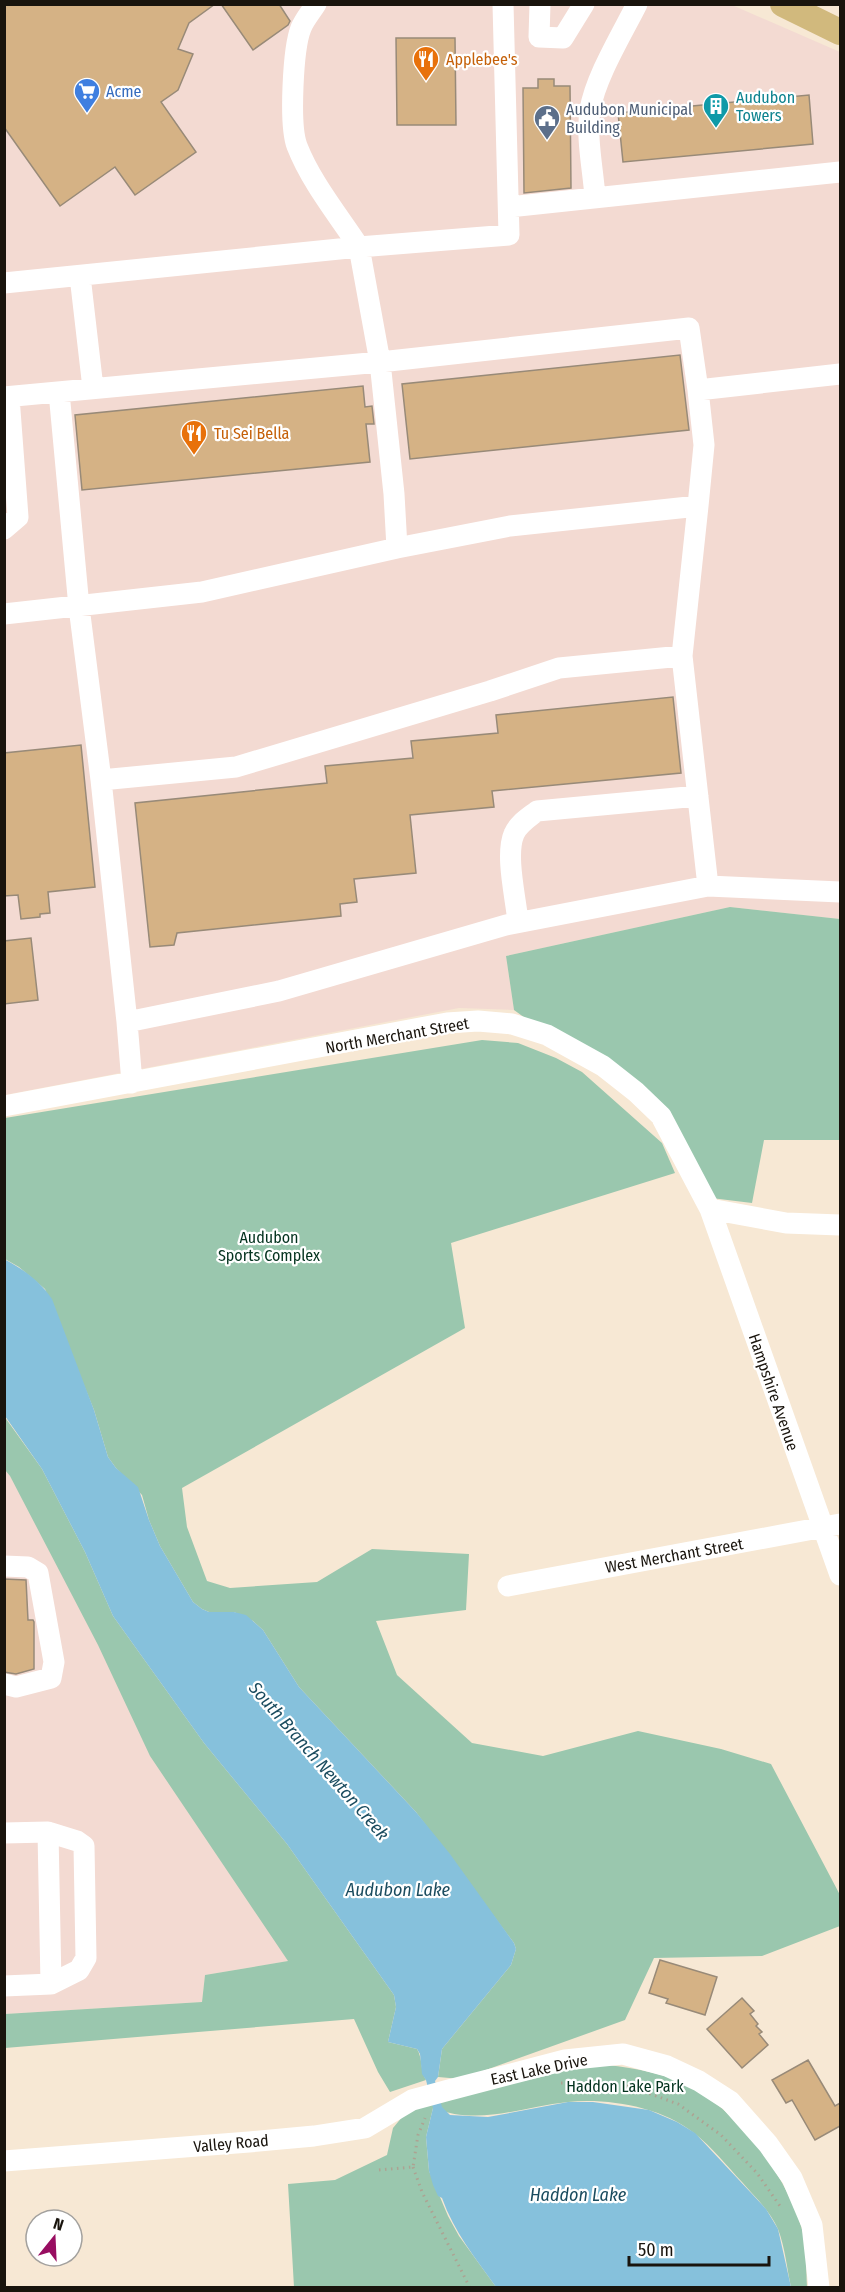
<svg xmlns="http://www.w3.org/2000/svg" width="845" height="2292" viewBox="0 0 845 2292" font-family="'Fira Sans Condensed',sans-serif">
	<rect width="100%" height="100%" fill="#f7e8d4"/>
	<path fill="#f3dad2" d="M5 5H732L840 52V919L730 907 506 956 514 1010 459 1008 5 1095Z
		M5 1470 10 1476 289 1961 205 1975 202 2002 5 2014Z"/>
	<path fill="#9ac7ae" d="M730 907 840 919V1140H764L752 1203 703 1197 661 1116 514 1010 506 956Z
		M482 1040 518 1043 556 1058 582 1072 662 1143 675 1173 451 1243 465 1328 182 1488 187 1527 207 1581 230 1588 317 1582 372 1549 469 1554 466 1610 376 1621 397 1675 472 1743 543 1756 638 1731 721 1749 771 1764 840 1895V1926L762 1956 654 1958 625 2020 461 2079 438 2077 442 2049 511 1965 516 1949 514 1943 416 1812 299 1687 263 1630 253 1621 234 1612H209L202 1609 193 1602 160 1546 149 1520 142 1495 116 1468 108 1457 94 1410 45 1289 19 1267 5 1259V1118Z
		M4 1416 42 1469 85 1552 113 1616 204 1743 287 1844 394 1995 396 2007 388 2042 417 2049C423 2059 420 2070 426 2080L390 2092 378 2072 354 2019 5 2048V2014L202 2002 205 1975 288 1961 150 1756 98 1645 10 1476 5 1470Z
		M607 2065C636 2068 668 2074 695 2089 741 2115 790 2181 803 2233 807 2250 806 2270 807 2287H791C787 2269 785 2247 778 2229 770 2211 755 2197 742 2182 727 2166 712 2147 694 2133 661 2107 609 2098 568 2102 521 2107 480 2126 433 2108L426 2137 429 2171 448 2216 459 2236 496 2287H294L288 2184 335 2180 387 2155 393 2128 408 2110 574 2067Z"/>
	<path fill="#86c1dc" d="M4 1259C23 1269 40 1281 52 1299L94 1410 108 1457 116 1468 138 1487 149 1520 160 1546 193 1602 202 1609 209 1612H234L246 1615 263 1630 299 1687 416 1812 450 1854 514 1943 516 1949 511 1965 442 2049 438 2077 435 2081 442 2107 450 2115 488 2117 568 2102H593L649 2110 677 2122 695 2133 766 2209 778 2229 791 2287H496C476 2259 454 2232 442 2198L438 2196 433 2185 429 2171 426 2137 433 2108 426 2080 422 2074 420 2054 417 2049 388 2042 396 2007 394 1995 287 1844 204 1743 113 1616 85 1552 42 1469 5 1416Z"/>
	<path fill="#d5b285" stroke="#988a78" stroke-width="1.5" d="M4 4H215L189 23 178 49 193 54 178 90 161 102 196 152 135 195 115 167 60 206 4 127Z
		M221 4H279L290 21 288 25 253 50Z
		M396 38H455L456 125H397Z
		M538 79H554V86H570L571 188 524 193 523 88H538Z
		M809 95 813 144 623 162 618 113Z
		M680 355 689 430 410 459 402 384Z
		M363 386 365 407 372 406 374 424H366L370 462 82 490 75 415Z
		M673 697 681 773 492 791 494 807 410 815 416 873 354 879 357 902 340 904 341 916 177 933 174 945 150 947 135 803 327 783 325 766 413 758 411 741 498 733 496 715Z
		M81 745 95 887 48 892 50 913 40 914V917L21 919 18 895 4 896V753Z
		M31 938 38 1000 4 1004V941Z
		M4 1579 26 1580 28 1620H33L34 1622V1669L16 1674 4 1672Z
		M660 1960 717 1977 705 2015 666 2003 668 1999 649 1993Z
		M742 1998 754 2011 750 2014 758 2024 756 2026 762 2032 759 2034 768 2045 742 2068 707 2029Z
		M808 2060 835 2106 840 2103V2126L815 2140 792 2100 786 2103 772 2080Z"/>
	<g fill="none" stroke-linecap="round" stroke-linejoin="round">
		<path stroke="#ada292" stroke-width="3" stroke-dasharray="1.5 4.5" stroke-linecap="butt" d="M561 2083 626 2085 678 2104 721 2135 757 2173 782 2209
			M413 2167 422 2192 470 2288
			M379 2170 413 2167 418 2135 425 2118"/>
		<path stroke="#fff" stroke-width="21" d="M540 4 539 37 563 38 584 4
			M595 197C593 169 586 138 590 110 595 78 622 34 637 4
			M509 207 840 172
			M80 276 93 388
			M4 283 359 247C338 215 311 182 297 146 289 125 293 48 301 28 304 20 311 12 316 4
			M4 397 380 362 689 328 698 390
			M698 506 704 445 698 390 840 374
			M4 529 18 517 9 397
			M397 548 394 494 380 362 359 247 509 235 503 4
			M4 614 202 592 397 548 510 526 698 506 682 656 708 886 506 925 279 991 127 1022 101 780 79 607 59 392
			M101 780 236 767 490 691 559 668 682 656
			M708 886 840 892
			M518 922C516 899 505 855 514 834 518 824 528 818 537 811L698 796
			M127 1022 132 1083
			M4 1106 447 1023 478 1021 512 1024 547 1035 603 1066 636 1092 661 1116 710 1209 840 1575
			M710 1209 786 1223 840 1225
			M4 1566 28 1567 38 1573 54 1662 51 1678 16 1687 4 1684
			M508 1586 840 1524
			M48 1832 77 1841 84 1846 86 1958 79 1970 51 1984
			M4 1833 48 1832 51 1984 4 1986
			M4 2161 249 2142 314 2136 365 2128 412 2100 449 2090 565 2060 623 2054 667 2066 699 2081 730 2101 768 2144 792 2178 812 2225 819 2288"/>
		<path stroke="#d1b97d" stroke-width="26" d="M783 4 840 32"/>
	</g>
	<defs>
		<g id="restaurant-pin" transform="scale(1.35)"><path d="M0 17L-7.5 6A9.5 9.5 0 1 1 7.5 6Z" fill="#e8710a" stroke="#fff"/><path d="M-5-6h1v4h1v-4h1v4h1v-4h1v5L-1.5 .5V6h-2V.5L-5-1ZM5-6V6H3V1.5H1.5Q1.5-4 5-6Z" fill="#fff"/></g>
		<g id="supermarket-pin" transform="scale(1.35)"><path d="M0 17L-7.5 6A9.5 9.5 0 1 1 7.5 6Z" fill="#3f7fe0" stroke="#fff"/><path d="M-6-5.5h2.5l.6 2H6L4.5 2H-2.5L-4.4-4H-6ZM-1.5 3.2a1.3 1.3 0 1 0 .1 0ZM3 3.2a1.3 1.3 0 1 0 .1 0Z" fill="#fff"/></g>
		<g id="building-pin" transform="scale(1.35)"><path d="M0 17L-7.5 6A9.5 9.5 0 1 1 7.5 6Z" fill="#0f9aa8" stroke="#fff"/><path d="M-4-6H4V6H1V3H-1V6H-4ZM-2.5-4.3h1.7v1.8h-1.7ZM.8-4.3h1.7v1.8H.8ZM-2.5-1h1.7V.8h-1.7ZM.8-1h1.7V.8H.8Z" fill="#fff"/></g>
		<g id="civic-pin" transform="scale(1.35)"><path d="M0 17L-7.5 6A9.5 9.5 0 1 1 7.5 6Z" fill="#5c6f8a" stroke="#fff"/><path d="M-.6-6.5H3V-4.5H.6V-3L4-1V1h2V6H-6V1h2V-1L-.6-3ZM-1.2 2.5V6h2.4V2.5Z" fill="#fff"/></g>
	</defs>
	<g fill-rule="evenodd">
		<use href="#restaurant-pin" x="426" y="59"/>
		<use href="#supermarket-pin" x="87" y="91"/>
		<use href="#building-pin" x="716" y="106"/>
		<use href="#civic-pin" x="547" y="118"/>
		<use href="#restaurant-pin" x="194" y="433"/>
	</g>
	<g text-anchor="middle" stroke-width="4.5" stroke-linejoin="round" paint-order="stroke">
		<g font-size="16" fill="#c56008" stroke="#fff" text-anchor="start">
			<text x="446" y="65">Applebee's</text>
			<text x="214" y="439">Tu Sei Bella</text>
		</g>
		<g font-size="16" fill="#366cbe" stroke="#fff" text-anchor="start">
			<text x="106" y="97">Acme</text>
		</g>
		<g font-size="16" fill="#0d838f" stroke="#fff" text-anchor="start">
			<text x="736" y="103">Audubon<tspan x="736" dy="18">Towers</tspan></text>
		</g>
		<g font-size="16" fill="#4e5e75" stroke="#fff" text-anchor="start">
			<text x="566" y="115">Audubon Municipal<tspan x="566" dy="18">Building</tspan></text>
		</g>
		<g font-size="16" fill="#19140d" stroke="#fff">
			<text transform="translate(397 1035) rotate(-10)" y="6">North Merchant Street</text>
			<text transform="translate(774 1392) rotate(71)" y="6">Hampshire Avenue</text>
			<text transform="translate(674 1555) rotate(-10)" y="6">West Merchant Street</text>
			<text transform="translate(539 2069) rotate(-12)" y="6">East Lake Drive</text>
			<text transform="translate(231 2143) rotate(-5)" y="6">Valley Road</text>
		</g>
		<g font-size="16" fill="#03321e" stroke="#fff">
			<text x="269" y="1243">Audubon<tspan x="269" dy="18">Sports Complex</tspan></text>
			<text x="625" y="2092">Haddon Lake Park</text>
		</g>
		<g font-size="18" font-style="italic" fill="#1b4c5f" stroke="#fff">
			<text transform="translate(319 1761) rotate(49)" y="6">South Branch Newton Creek</text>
			<text x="398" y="1896">Audubon Lake</text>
			<text x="578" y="2201">Haddon Lake</text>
		</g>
	</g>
	<rect width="845" height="2292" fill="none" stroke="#19140d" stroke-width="12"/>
	<g transform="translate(54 2238) rotate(18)"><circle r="28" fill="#ffffff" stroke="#a3a19e" stroke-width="1.5"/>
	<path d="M0-4.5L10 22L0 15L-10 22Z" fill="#980d61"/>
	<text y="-9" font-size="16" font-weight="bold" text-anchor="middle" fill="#19140d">N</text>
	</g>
	<path d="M629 2256v9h140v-9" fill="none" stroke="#19140d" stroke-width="3"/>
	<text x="638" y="2256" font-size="18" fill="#19140d" stroke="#ffffff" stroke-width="4.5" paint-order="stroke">50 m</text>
</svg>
